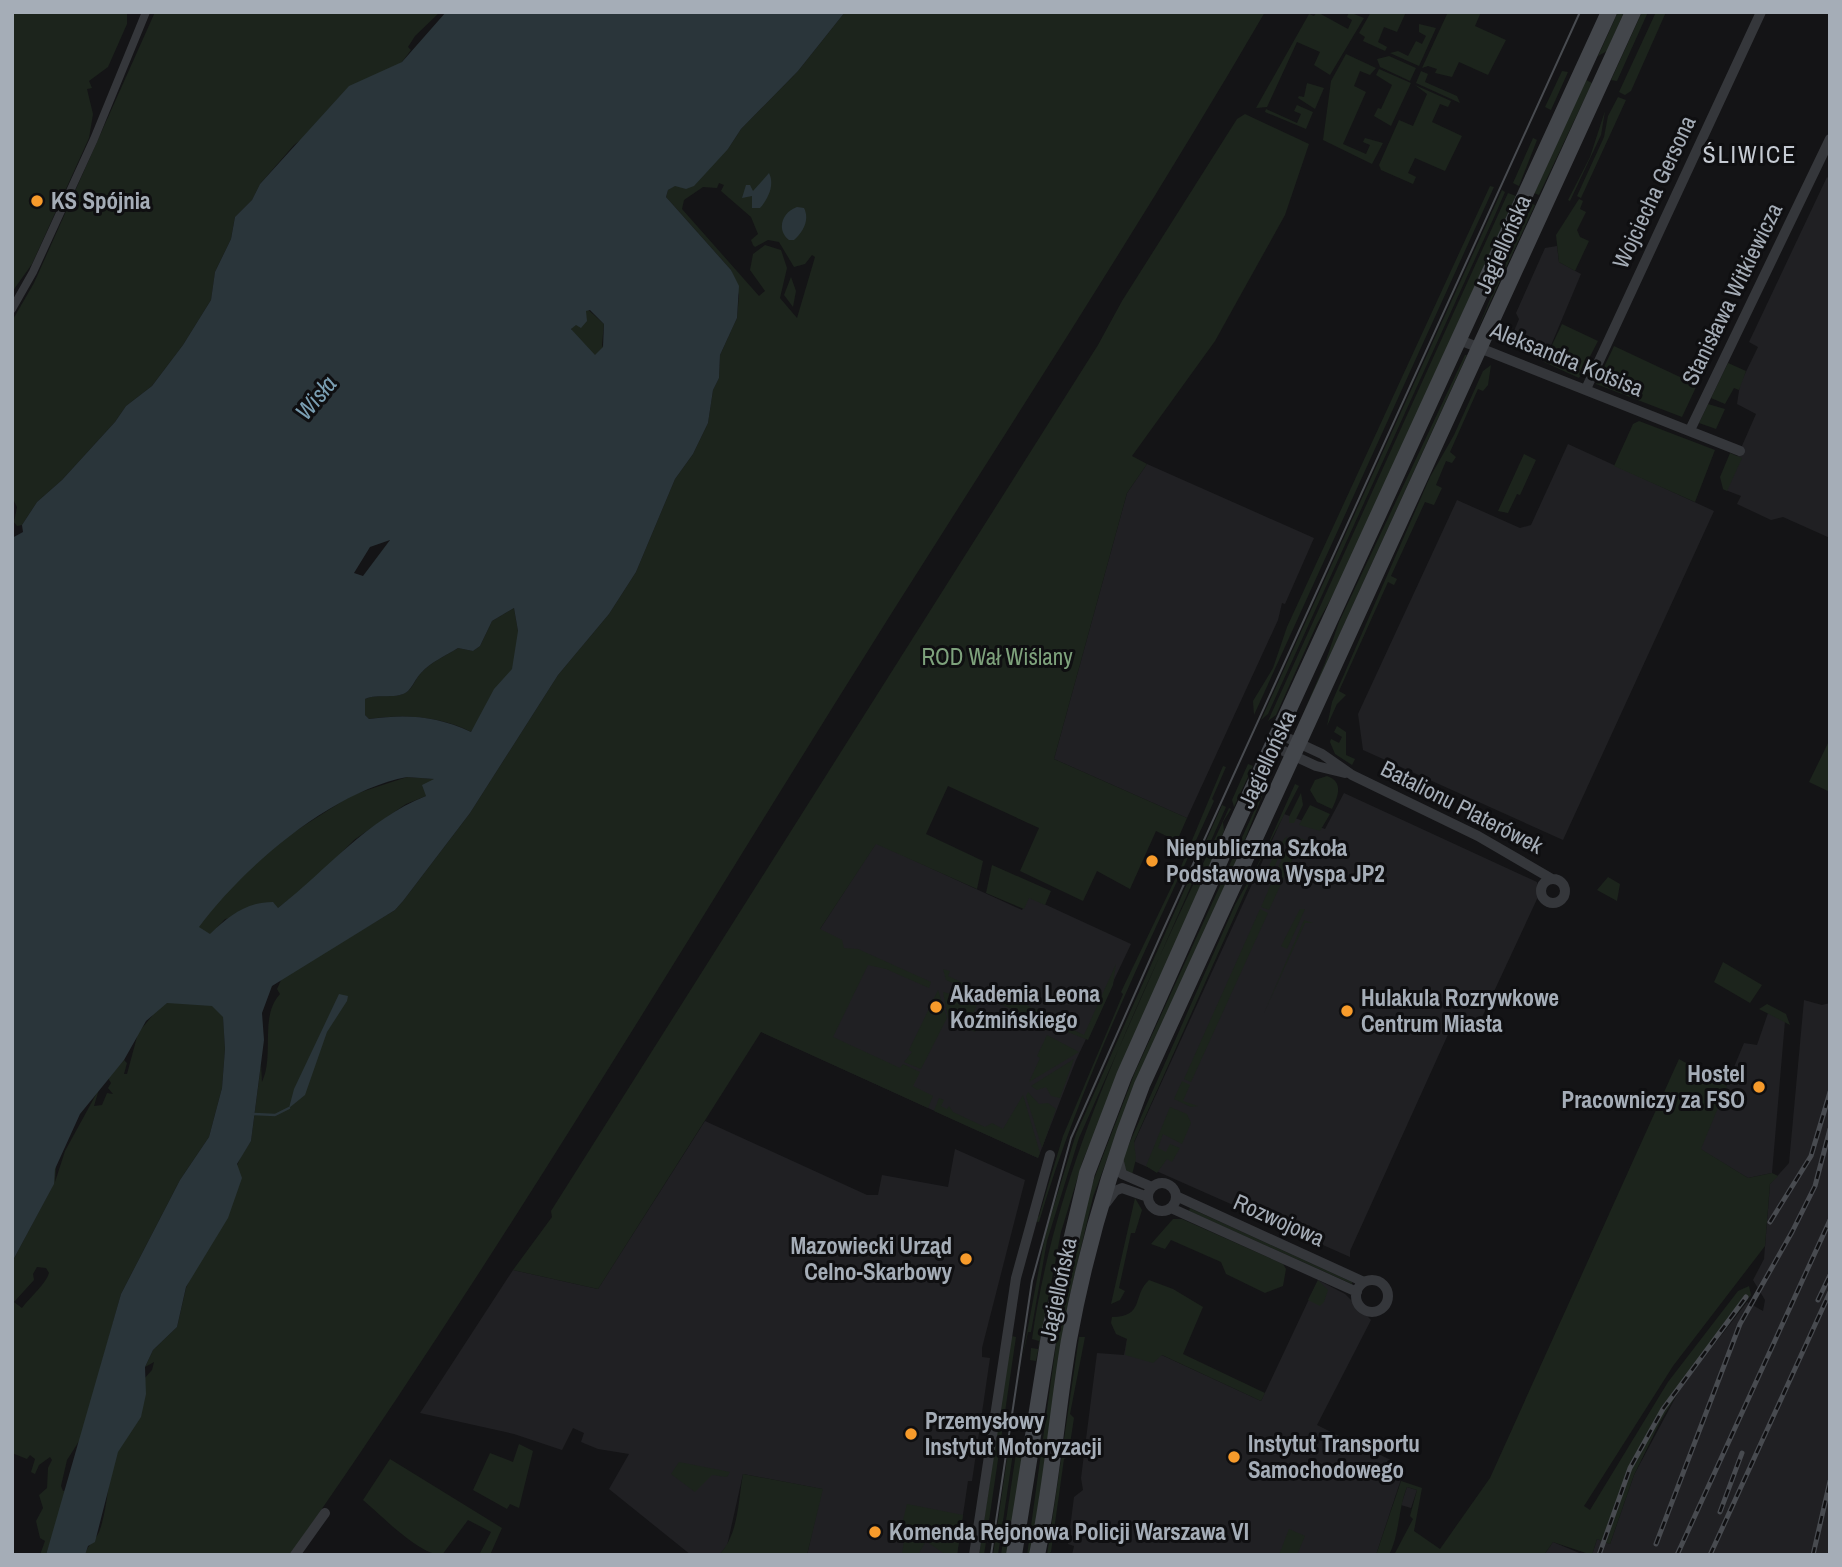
<svg xmlns="http://www.w3.org/2000/svg" width="1842" height="1567" viewBox="0 0 1842 1567" font-family="'Archivo Narrow',sans-serif">
	<rect width="100%" height="100%" fill="#141416"/>
	<path fill="#202023" d="M1827 177 1830 180V538L1783 517 1771 520 1737 504 1741 496 1723 489 1756 414 1737 404 1740 384 1758 347 1749 342Z
		M1557 246 1559 262 1581 274 1544 362 1512 345V336L1519 319 1516 313 1545 248Z
		M1568 444 1714 511 1563 840 1363 750 1358 714 1457 500 1520 528 1531 525Z
		M1147 464 1314 538 1285 604 1282 603 1278 620 1187 818 1054 759 1127 493Z
		M1344 793 1537 882V899L1477 1028 1455 1019 1350 1251V1257L1127 1158 1284 814 1325 829Z
		M876 843 1022 910 1029 897 1131 944 1076 1060 1038 1158 755 1029Z
		M1804 1000 1822 1005 1830 1003V1555H1592L1597 1539 1610 1544 1634 1475 1680 1389 1747 1302 1763 1311 1765 1300 1753 1280 1764 1259 1770 1184 1789 1163Z
		M1768 1013 1785 1021 1772 1173 1748 1178 1700 1149 1744 1043 1757 1045Z
		M705 1121 867 1195H878L882 1175 948 1187 955 1149 1025 1180 982 1348V1357L990 1358 972 1481H968L957 1555H807L822 1489 743 1474 727 1546 719 1555H691L609 1489 629 1454 598 1449 581 1442 584 1433 573 1428 562 1450 514 1434 420 1413 513 1270 598 1289Z
		M1318 1280 1345 1294 1371 1320 1317 1425 1347 1440 1350 1446 1358 1444 1405 1467 1376 1555H1072L1074 1546 1068 1544 1074 1497 1083 1490 1081 1478 1097 1353 1124 1355 1127 1339 1261 1401Z
		M1407 1487 1417 1490 1411 1508 1401 1505Z
		M1553 1542 1584 1555H1544Z"/>
	<path fill="#1c241c" fill-rule="evenodd" d="M12 12H127V24L108 67 89 81 92 88 87 89 93 114 89 138 32 264 12 292Z
		M155 12H440L415 36 408 47 411 50 402 62 294 145 260 184 252 200 235 217 231 239 215 272 211 300 183 345 152 386 126 406 115 422 62 480 37 502 22 525 17 526 14 522 17 507 12 497V321L34 283Z
		M845 12H1265C1128 247 978 474 834 705 656 991 483 1279 290 1555H85C87 1545 95 1541 99 1532 108 1510 107 1478 117 1453 129 1426 150 1413 143 1380L152 1370 154 1362 145 1367 153 1350 177 1327 186 1288 241 1156 251 1141 261 1064 262 1082C275 1055 259 1017 280 994L277 989 282 978 395 910 403 901 470 813 558 675 609 614 636 572 675 479 693 454 708 423 713 390 719 378 720 355 737 318 739 295 731 270 666 197 668 190 728 149 741 129 798 71ZM719 183 724 185 721 191 751 217 758 234 751 240 753 245 755 247 768 240 779 242 794 267 805 264 812 255 815 257 797 318 780 298 787 268 781 250 765 245 753 254 750 270 765 291 759 296 682 209 684 200 703 187 717 188Z
		M1317 12 1348 29 1352 20 1347 17 1349 12 1364 18 1330 75 1314 65 1320 52 1297 42 1267 107 1256 108 1309 14 1314 16Z
		M1371 12H1406L1397 32 1384 27 1378 42 1387 47 1385 51 1363 41 1365 37 1359 33Z
		M1448 12H1481L1475 26 1506 40 1488 75 1459 62 1452 77 1435 73 1437 69 1428 66 1422 68Z
		M1618 12H1624L1607 51 1598 56Z
		M1642 12H1648L1617 81 1611 80Z
		M1656 12H1666L1631 91 1625 95 1619 92Z
		M1419 24 1436 28 1419 66 1390 53 1398 51 1408 56 1416 41 1422 44 1426 36 1419 32Z
		M1346 54 1376 68 1370 75 1360 71 1354 86 1366 92 1343 144 1366 154 1370 145 1363 142 1365 138 1383 143 1372 164 1323 140 1331 81Z
		M1389 56 1416 68 1410 81 1380 67 1377 59Z
		M1379 69 1411 83 1391 126 1374 116 1378 108 1381 109 1392 85 1376 75Z
		M1421 71 1428 74 1425 82 1457 96 1460 103 1416 83Z
		M1562 71 1568 72 1551 110 1545 107Z
		M1586 80 1592 83 1539 195 1534 193Z
		M1307 83 1324 88 1315 109 1298 98 1299 96 1304 97Z
		M1415 85 1451 101 1448 107 1440 104 1432 122 1462 136 1445 171 1415 158 1408 173 1416 177 1413 184 1381 170 1379 165 1399 120 1413 126 1427 94Z
		M1618 97 1626 100 1581 198 1577 196 1604 137 1608 116Z
		M1297 105 1313 112 1306 129 1265 112 1266 109 1297 123 1301 114 1294 111Z
		M1605 111 1601 135 1570 201 1568 200 1590 157Z
		M1245 114 1309 144 1285 215 1215 341 1132 456 1147 464 1127 493 1054 759 1187 818 1177 841 1156 831 1130 889 1097 871 1083 901 1020 871 1039 828 948 786 926 834 983 861 977 889 876 844 820 929 842 940 844 948 858 949 931 982 929 988 886 969 868 965 833 1037 900 1068 903 1064 920 1072 913 1086 933 1096 928 1108 761 1032 598 1289 513 1270 552 1217 551 1211 1098 345 1122 301 1237 119Z
		M1533 138 1537 140 1519 186 1513 183Z
		M1490 186 1494 187 1254 715 1253 701 1273 668 1287 627Z
		M1502 190 1505 192 1495 215 1268 714 1261 720Z
		M1508 193 1516 196 1339 584 1317 624 1276 715 1268 721Z
		M1579 199 1583 201 1580 209 1586 212 1577 230 1580 237 1589 241 1575 271 1559 262 1556 235Z
		M1530 203 1535 205 1476 333Z
		M791 277 796 291 793 307 784 295Z
		M583 305 604 324 602 345 606 354 598 362 573 340 570 317Z
		M1562 324 1598 341 1579 378 1544 362Z
		M1614 346 1697 385 1682 417 1596 384Z
		M1465 355H1467L1296 730 1325 663 1339 622Z
		M1728 363 1746 371 1739 390 1734 388 1725 404 1711 398Z
		M1491 365 1488 385 1483 391 1478 389 1450 452 1456 457 1452 463 1446 461 1436 485 1442 488 1434 505 1425 502 1391 576 1397 579 1394 585 1388 582 1339 691 1346 695 1337 704 1327 726 1332 702 1430 477 1454 435 1483 371Z
		M1708 404 1725 409 1716 429 1699 423Z
		M1639 421 1715 450 1695 502 1614 466 1633 424Z
		M1730 453 1742 458 1727 491 1723 489 1720 477Z
		M1524 454 1536 460 1520 495 1517 494 1508 513 1498 511Z
		M514 608 518 631 533 657 471 732C440 716 403 714 369 719L365 715V699C378 693 397 700 408 691 413 687 416 678 421 673 431 662 445 656 458 648L473 651 480 646 492 621Z
		M1337 726 1346 732V755L1355 759 1352 765 1335 754 1330 742 1331 739 1339 743 1342 737 1334 732Z
		M1830 739V792L1809 782Z
		M1248 764 1253 766 1234 807 1232 800Z
		M1223 766 1226 767 1212 799 1214 801C1151 940 1082 1076 1039 1222L1033 1221 1039 1216 1063 1136 1123 994 1121 992 1180 869Z
		M1271 774 1232 872 1127 1105 1093 1197 1068 1303 1031 1555H1027L1060 1315 1091 1187 1135 1072Z
		M1327 776C1344 782 1338 796 1332 809L1317 802 1310 790 1315 780Z
		M407 777 435 779 426 796 406 804 354 840 312 882 278 908 225 919 210 935 156 912 228 874 352 795Z
		M1295 784 1299 786 1253 875 1134 1142 1136 1159 1132 1175 1127 1173 1122 1160 1235 905 1264 853Z
		M1301 793 1303 805 1294 823H1289V817Z
		M1222 805 1226 807 1079 1138 1047 1241 1031 1332H1028L1022 1359 1046 1231 1076 1134Z
		M1310 805 1330 814 1320 831 1299 825Z
		M1229 808 1231 809 1223 822 1224 831 1083 1160 1061 1232 1036 1361 1030 1360 1031 1348 1038 1349 1039 1341 1032 1339C1059 1150 1150 980 1229 808Z
		M1288 836 1268 881 1262 878 1284 839Z
		M1297 837 1310 842V851L1299 845 1269 910 1261 907 1291 838Z
		M992 865 1051 891 1045 905 1029 898 1024 909 986 893Z
		M1608 877 1620 884 1617 901 1597 890Z
		M1260 909 1268 913 1191 1082 1184 1079Z
		M1300 909H1305L1287 949 1281 946Z
		M1304 920 1313 923H1305L1264 1013Z
		M1723 962 1762 985 1750 1003 1714 982Z
		M1116 964 1113 985 1088 1040 1042 1022 1046 1014 1067 1021 1065 1026 1084 1035Z
		M943 969 950 971 948 976 985 993 987 989 1043 1012 1039 1021 946 980Z
		M938 990 947 1018 921 1069 904 1062 912 1052 909 1050Z
		M943 992 962 997 960 1002 966 1005 969 1001 977 1005 972 1015 982 1019 975 1032 948 1018Z
		M222 997 225 1049 222 1088 209 1137 180 1180 121 1294 81 1438 67 1460 61 1486 63 1491 67 1490 46 1555H40L45 1541 40 1538 36 1521 43 1508 39 1495 47 1488 48 1468 52 1460 50 1457 39 1465 35 1474 31 1472 35 1459 30 1455 27 1459 12 1453V1262L52 1187 49 1174 56 1166 55 1182 65 1151 99 1089 94 1106 102 1105 107 1093 113 1094 108 1088 111 1083 108 1078 124 1060 127 1063 124 1074H127L138 1033 161 1005 176 999ZM37 1267 46 1268 49 1273C46 1284 30 1297 22 1308L14 1302 34 1280 33 1274Z
		M1767 1004 1786 1014 1790 1025 1759 1009Z
		M1047 1035 1079 1052 1029 1082 1040 1058 1037 1056Z
		M1074 1059 1060 1098 1051 1096 1046 1087 1037 1090 1031 1086Z
		M1679 1059 1727 1086 1701 1149 1748 1178 1772 1173 1778 1176 1770 1184 1765 1246 1673 1366 1584 1506 1590 1510 1668 1382 1738 1291 1749 1286 1751 1295 1680 1389 1660 1422 1634 1475 1610 1544 1597 1539 1592 1555 1553 1542 1544 1555H1394L1413 1519 1410 1516 1417 1490 1407 1487C1398 1509 1400 1533 1389 1555H1376L1401 1481 1422 1488 1414 1531 1440 1549 1490 1478Z
		M1182 1081 1190 1085 1183 1101 1198 1106 1191 1107 1174 1099Z
		M1028 1092 1039 1104 1048 1103 1056 1109 1042 1148 1026 1096Z
		M1023 1095 1040 1153 1038 1158 934 1111 939 1098 944 1100 941 1106 947 1109 949 1106 953 1112 985 1127 992 1123 1003 1129Z
		M1170 1107 1187 1114 1191 1123 1182 1144 1163 1134 1158 1148 1166 1152 1170 1144 1180 1148 1172 1162 1167 1159 1157 1173 1146 1166Z
		M1135 1198 1142 1210 1135 1233H1131L1119 1288 1125 1291 1120 1300 1111 1304Z
		M1190 1208 1352 1282V1284L1189 1211Z
		M1173 1219H1182L1283 1264 1286 1269 1283 1286 1265 1293 1226 1274 1221 1262 1171 1240 1165 1249 1151 1244Z
		M1149 1280 1173 1289 1203 1307 1183 1354 1265 1393 1261 1401 1162 1355 1153 1363 1125 1355 1127 1339 1116 1334 1111 1323 1112 1317C1145 1317 1132 1295 1149 1280Z
		M1318 1280 1328 1290 1324 1302 1320 1306 1308 1300Z
		M1011 1336 1016 1337 984 1555H979Z
		M1079 1337H1085L1070 1414 1074 1418 1068 1457 1064 1459 1051 1552 1047 1555Z
		M519 1444 533 1451 519 1508 510 1504 507 1509 473 1490 490 1453 513 1462Z
		M1009 1445 1014 1446 998 1555H993Z
		M1017 1446 1023 1447V1453L1009 1555H1001Z
		M390 1459 502 1528 490 1555H479L491 1532 468 1520 442 1555C419 1555 381 1515 363 1500Z
		M679 1462 730 1472 727 1477 712 1475 695 1492 671 1474Z
		M743 1474 823 1489 807 1555H719C739 1534 738 1501 743 1474Z
		M907 1504 963 1515 957 1555H946L926 1541 918 1555H902L906 1525 902 1524Z
		M1289 1529 1305 1536 1297 1555H1279Z"/>
	<path fill="#2a353a" fill-rule="evenodd" d="M446 12H845L798 71 741 129 728 149 694 186 686 189 675 186 668 190 666 197 731 270 739 286 737 318 720 355 719 378 713 390 708 423 693 454 675 479 636 572 609 614 558 675 470 813 403 901 395 910 272 986 262 1013 264 1040 251 1141 237 1164 242 1178 228 1218 186 1287 177 1327 153 1350 145 1367 146 1394 141 1417 118 1452 95 1542 88 1546 85 1555H46L121 1294 180 1180 209 1137 222 1088 225 1049 223 1017 212 1006 167 1003 146 1021 124 1060 80 1114 55 1169 54 1184 12 1262V538L23 532 22 525 37 502 62 480 115 422 126 406 152 386 183 345 211 300 215 272 231 239 235 217 252 200 260 184 349 86 402 62ZM590 310 604 324 603 347 595 355 571 329 576 325 581 328 587 321 586 311ZM390 540 363 576 354 573 370 547ZM514 608 518 631 512 669 494 689 471 732C436 716 408 714 369 719L365 715V699C378 693 398 700 408 691 413 686 416 678 421 673 431 662 445 656 458 648L473 651 480 646 492 621ZM407 777 434 779 422 785 426 796C366 820 328 869 278 908L273 902C246 902 229 916 210 934L199 927C243 867 332 791 407 777Z
		M769 173C775 185 768 199 760 208H752V196L742 198 746 185H750L753 191Z
		M797 207 804 208C810 220 803 232 794 240H789C776 230 782 212 797 207Z
		M339 994 348 996 347 1001 327 1032 305 1095 289 1108 294 1089Z"/>
	<g fill="none" stroke-linecap="round" stroke-linejoin="round">
		<path stroke="#2a353a" stroke-width="2.5" d="M253 1114 275 1115 289 1108"/>
		<path stroke="#35373b" stroke-width="8" d="M12 309 33 272 94 139 146 12"/>
		<path stroke="#35373b" stroke-width="10" d="M1457 339 1740 451
			M1586 389 1761 12
			M1690 430 1830 139
			M1279 734 1322 754 1352 775 1478 836 1552 879
			M1273 746 1316 766 1345 773
			M1541 891a12 12 0 1 1 24 0a12 12 0 1 1-24 0Z
			M1118 1158 1122 1174 1152 1187
			M1148 1197a14 14 0 1 1 28 0a14 14 0 1 1-28 0Z
			M1176 1196 1364 1282
			M1106 1203 1115 1191 1122 1188 1148 1197
			M1171 1208 1357 1292
			M1356 1296a16 16 0 1 1 32 0a16 16 0 1 1-32 0Z
			M295 1555 325 1513
			M974 1555 1016 1278 1050 1155"/>
		<path stroke="#43464b" stroke-width="16" d="M1014 1555 1050 1329 1087 1173 1124 1076 1234 829 1609 12
			M1037 1555C1052 1484 1057 1411 1069 1340 1085 1252 1110 1167 1142 1085L1633 12"/>
		<path stroke="#484b50" stroke-width="2" d="M991 1555 1032 1281 1071 1138 1160 937 1580 12"/>
		<g stroke="#484b50" stroke-width="5">
			<path id="rail" d="M1770 1222 1811 1156 1830 1092
				M1818 1300 1830 1275
				M1720 1512 1742 1453
				M1656 1544 1740 1324 1792 1232 1815 1186 1830 1129
				M1599 1555 1630 1468 1663 1409 1746 1297
				M1677 1555 1830 1220
				M1710 1555 1830 1292
				M1813 1555 1830 1481"/>
		</g>
		<use href="#rail" stroke="#0f0f11" stroke-width="2.5" stroke-dasharray="8" stroke-linecap="butt"/>
	</g>
	<g fill="#f79b2b" stroke="#0f0f11" stroke-width="2.5">
		<circle cx="37" cy="201" r="7"/>
		<circle cx="1152" cy="861" r="7"/>
		<circle cx="936" cy="1007" r="7"/>
		<circle cx="1347" cy="1011" r="7"/>
		<circle cx="1759" cy="1087" r="7"/>
		<circle cx="966" cy="1259" r="7"/>
		<circle cx="911" cy="1434" r="7"/>
		<circle cx="1234" cy="1457" r="7"/>
		<circle cx="875" cy="1532" r="7"/>
	</g>
	<g text-anchor="middle" stroke-width="6" stroke-linejoin="round" paint-order="stroke">
		<g font-size="23" fill="#a5adb7" stroke="#0f0f11">
			<text transform="translate(1654 192) rotate(-65)" y="8">Wojciecha Gersona</text>
			<text transform="translate(1503 244) rotate(-66)" y="8">Jagiellońska</text>
			<text transform="translate(1732 294) rotate(-64)" y="8">Stanisława Witkiewicza</text>
			<text transform="translate(1567 359) rotate(22)" y="8">Aleksandra Kotsisa</text>
			<text transform="translate(1267 759) rotate(-65)" y="8">Jagiellońska</text>
			<text transform="translate(1462 807) rotate(27)" y="8">Batalionu Platerówek</text>
			<text transform="translate(1279 1220) rotate(24)" y="8">Rozwojowa</text>
			<text transform="translate(1058 1289) rotate(-78)" y="8">Jagiellońska</text>
		</g>
		<g font-size="23" font-weight="bold" fill="#a5adb7" stroke="#0f0f11" text-anchor="start">
			<text x="51" y="209">KS Spójnia</text>
			<text x="1166" y="856">Niepubliczna Szkoła<tspan x="1166" dy="26">Podstawowa Wyspa JP2</tspan></text>
			<text x="950" y="1002">Akademia Leona<tspan x="950" dy="26">Koźmińskiego</tspan></text>
			<text x="1361" y="1006">Hulakula Rozrywkowe<tspan x="1361" dy="26">Centrum Miasta</tspan></text>
			<text x="1745" y="1082" text-anchor="end">Hostel<tspan x="1745" dy="26">Pracowniczy za FSO</tspan></text>
			<text x="952" y="1254" text-anchor="end">Mazowiecki Urząd<tspan x="952" dy="26">Celno-Skarbowy</tspan></text>
			<text x="925" y="1429">Przemysłowy<tspan x="925" dy="26">Instytut Motoryzacji</tspan></text>
			<text x="1248" y="1452">Instytut Transportu<tspan x="1248" dy="26">Samochodowego</tspan></text>
			<text x="889" y="1540">Komenda Rejonowa Policji Warszawa VI</text>
		</g>
		<g font-size="23" fill="#7ea27c" stroke="#0f0f11">
			<text x="997" y="665">ROD Wał Wiślany</text>
		</g>
		<g font-size="24" letter-spacing="2" fill="#c6cbd3" stroke="#0f0f11">
			<text x="1750" y="163">ŚLIWICE</text>
		</g>
		<g font-size="24" font-style="italic" fill="#7b9fb3" stroke="#0f0f11">
			<text transform="translate(316 398) rotate(-50)" y="8">Wisła</text>
		</g>
	</g>
	<rect width="1842" height="1567" fill="none" stroke="#a5adb7" stroke-width="28"/>
</svg>
